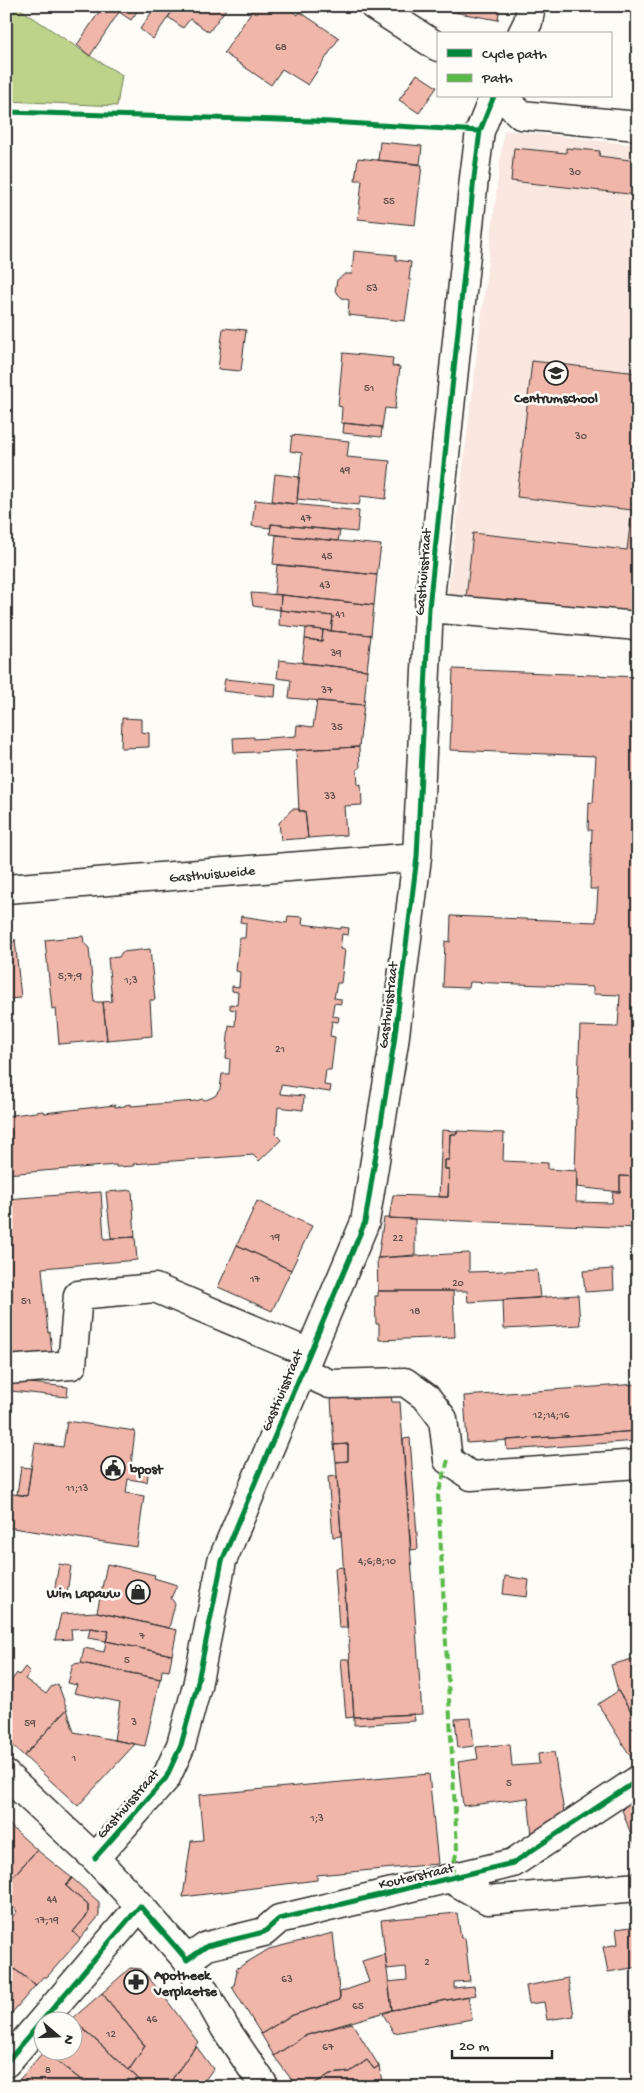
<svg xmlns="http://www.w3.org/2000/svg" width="644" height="2093" viewBox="0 0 644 2093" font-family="'Gochi Hand',sans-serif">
	<rect width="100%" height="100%" fill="#fdfcf7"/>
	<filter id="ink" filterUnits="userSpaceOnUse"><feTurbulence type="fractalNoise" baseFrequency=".02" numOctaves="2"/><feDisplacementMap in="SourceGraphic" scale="10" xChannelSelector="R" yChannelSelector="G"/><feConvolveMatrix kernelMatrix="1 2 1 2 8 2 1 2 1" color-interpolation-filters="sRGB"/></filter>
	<g filter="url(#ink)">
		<path fill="#f9e7e0" d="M504 130 638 145V618L447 601Z"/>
		<path fill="#bcd389" stroke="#747f5a" d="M6 6H16L90 56 122 75 117 106 6 101Z"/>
		<path fill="#f0b6aa" stroke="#2b2b2b" d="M103 6H123L90 56 77 45Z
			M123 6H141L131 20 119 12Z
			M156 6H176L153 39 140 29Z
			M176 6H228L209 32 190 19 183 28 168 17Z
			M255 6H288L287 8 298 15 300 12 339 38 308 85 282 69 271 85 224 53Z
			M448 6H500L498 20 448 11Z
			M417 74 437 87 419 113 399 100Z
			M380 142 422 146 420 164 378 160Z
			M514 148 566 153V148L600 151 599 156 638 161V195L511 181Z
			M358 158 422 165 415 225 358 219 362 180H355Z
			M354 251 396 255V260L411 262 409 280H411L405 321 348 315 349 300 342 298 335 291 337 280 345 274H352Z
			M223 328 246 330 241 371 218 369Z
			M343 353 393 358 392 366 400 367 395 409 385 408 382 427 341 423 342 407 338 406Z
			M532 361 638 373V608L631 607V615L466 598 473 533 627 550 632 510 517 497Z
			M344 423 382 427 381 437 343 433Z
			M292 435 349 441 347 457 390 461 386 499 361 496 359 505 297 499 302 453 290 451Z
			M275 474 299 477 297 504 272 501Z
			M255 500 359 511 357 532 271 524V528L252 526Z
			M271 524 340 531 338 541 270 534Z
			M276 535 381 545 377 575 273 564Z
			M277 565 377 575 374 605 274 594Z
			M251 593 281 595 280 610 253 606Z
			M281 595 374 605 371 635 331 631 333 616 280 610Z
			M280 610 333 616 331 631 279 625Z
			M306 628 323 630 322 641 305 639Z
			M323 630 371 635 367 670 302 663 305 639 322 641Z
			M279 660 367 670 364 705 289 698 291 680 277 678Z
			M453 669 638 677V1177L620 1176V1192L577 1187V1171L575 1170 580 1026 618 1027 620 995 593 994V987L470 982 469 988 443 987 445 941 450 942 451 916 596 922 598 889H590L592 830H588L589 802 593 803 596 756 450 750Z
			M225 679 276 684 275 697 223 691Z
			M317 701 364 705 359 747 234 753 233 738 254 737V739L296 736 297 725 313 727Z
			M122 718 141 719V732L149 733V747L121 748Z
			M359 747 360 768 357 769 358 785 361 784 362 805 344 806 346 835 308 838 305 811H299L296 750Z
			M292 809H299V811H305L308 838 281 840 279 823Z
			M241 916 287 923 288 916 303 917 302 924 341 929V927L349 928 348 935 342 934 340 949 345 950 341 983H337L334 998 341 999V1004L334 1003 332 1016 339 1017 338 1022 332 1021 330 1036 335 1037 331 1070H326L324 1085 331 1086 330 1092 281 1085 280 1094 304 1096 303 1110 278 1107 276 1134 281 1140 259 1161 253 1155 133 1164 134 1166 116 1167V1165L6 1174V1116L43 1111 44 1113 115 1105V1107L125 1106V1105L131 1104V1106L196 1101 202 1099 206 1100 215 1096 220 1089 222 1074H229L230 1059 226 1058 229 1025 235 1026 236 1010 230 1009V1004L237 1005 238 992 232 991V986L239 987 240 972 236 971 239 938H245L246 923 240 922Z
			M83 936 84 943 89 948 94 1002H103L107 1040 59 1044 56 1008 52 1009 45 940Z
			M15 939 21 998 6 999V943L14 942Z
			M150 949 155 1000H150L152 1036 107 1040 103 1002 112 1001 108 958 119 957 122 952Z
			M442 1130 457 1131V1134H450L449 1160H445V1169H449L448 1197H439Z
			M457 1131 504 1133 503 1161 548 1163V1169L577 1171 576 1202 612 1203 613 1192H620V1176L638 1177V1228L389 1218 393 1195 448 1197 449 1169H445V1160H449L450 1134H457Z
			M132 1190 135 1237 111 1238 106 1192Z
			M101 1192 104 1239 135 1237 137 1260 42 1268 48 1333 50 1332 52 1355 6 1359V1199Z
			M257 1201 312 1226 291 1270 237 1245Z
			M384 1218 415 1219V1255L378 1258Z
			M237 1245 291 1270 272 1311 218 1287Z
			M469 1253V1272L537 1270 540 1298 468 1302 467 1291H378L377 1258Z
			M613 1269 614 1290 585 1292 583 1271Z
			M378 1291H453L455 1337 379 1340V1324H376L375 1296H378Z
			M578 1295 580 1325 504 1329 503 1300Z
			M12 1381 68 1387 67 1397 11 1391Z
			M638 1384V1431L467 1443 464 1396Z
			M391 1394 392 1402H400L422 1714 354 1717 336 1462 348 1461V1444L334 1445 331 1398Z
			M67 1421 135 1431 131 1465 149 1468 147 1482 128 1479 126 1493 144 1496 137 1547 6 1527V1493L27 1496 35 1443 63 1447Z
			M638 1431V1441L507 1450 506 1440Z
			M410 1438 418 1549 411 1550 403 1439Z
			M348 1444V1461L336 1462 334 1445Z
			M21 1467 31 1468 27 1496 17 1494Z
			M337 1476 341 1536 333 1537 328 1477Z
			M59 1564 71 1566 66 1600 53 1598Z
			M107 1564 155 1575 154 1578 177 1585 171 1598 175 1604 169 1628 97 1612Z
			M343 1567 347 1628H339L335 1568Z
			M505 1576 529 1580 527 1597 503 1594Z
			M97 1612 177 1630 172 1655 106 1641 109 1631 92 1628 71 1629 72 1639 55 1640 61 1614Z
			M90 1628 109 1631 106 1641 88 1638Z
			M106 1641 172 1655 169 1671 162 1670 161 1679 81 1663 84 1648 104 1652Z
			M341 1659H350L354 1717 346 1718Z
			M632 1659 638 1677V1722L618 1691 611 1665Z
			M81 1663 160 1679 145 1746 114 1740 120 1702 74 1693 77 1685 68 1683 73 1664Z
			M25 1667 30 1672 25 1679 46 1694 51 1687 58 1684 67 1709 24 1756 6 1739V1688L17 1673 19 1675Z
			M618 1691 638 1722 637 1767 598 1704Z
			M67 1709 74 1732 135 1744 78 1806 24 1756Z
			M414 1714 415 1721 354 1725V1717Z
			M471 1718 474 1746 458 1748 455 1719Z
			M510 1744 512 1766 539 1764 538 1754 554 1752 565 1818 532 1835 528 1798 463 1806 458 1762 478 1759 476 1747Z
			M429 1774 438 1864 317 1875V1880L183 1897 191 1841 203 1840 199 1795Z
			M638 1792V1853L622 1810Z
			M6 1822 37 1850 6 1884Z
			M37 1850 72 1878 66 1886 88 1905V1914L73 1932 80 1939 47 1977H43L36 1985 6 1963V1925L17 1911 6 1903V1884Z
			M72 1878 99 1902V1916L80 1939 73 1932 88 1914V1905L66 1886Z
			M457 1913 461 1938H465L470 1981 454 1982V1988L474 1986 476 1995 392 2010 388 1982 407 1980 406 1967 387 1969 381 1920Z
			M638 1926V1967L608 1972 603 1947 618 1944 616 1929Z
			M333 1933 340 2000 290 2016 261 2034 232 1987 234 1986 237 1971 236 1969 269 1949Z
			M385 1954 392 2010 304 2036 274 2056 261 2034 290 2016 340 2000V1992L369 1982 362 1961Z
			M6 1963 36 1985 10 2015 6 2012Z
			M130 1968 141 1969 163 1995 198 2042 167 2087H147L129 2070 145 2046 102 1993Z
			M568 1978 574 2016 547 2020 544 2002 529 2004 526 1986Z
			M102 1993 145 2046 129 2070 72 2019Z
			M468 1996 472 2019 394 2033 383 2014 392 2010Z
			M72 2019 129 2070 147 2087H90L44 2051 72 2050Z
			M352 2023 379 2066 374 2069 367 2060 350 2072 330 2074 309 2087H297L274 2056 304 2036Z
			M196 2046 213 2069 200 2087 167 2086Z
			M44 2051 90 2087H13Z
			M367 2060 374 2069 379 2066 383 2087H309L330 2074 350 2072Z"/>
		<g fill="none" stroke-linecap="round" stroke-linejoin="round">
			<g stroke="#2b2b2b" stroke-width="31">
				<path id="minor" d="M374 6 438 47
					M522 34 528 22 531 6
					M501 96 521 115 638 126
					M429 608 638 626
					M6 889 417 857
					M6 1370 72 1365 78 1295 155 1288 309 1353
					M301 1371 330 1384 405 1382 427 1398 443 1419 448 1460 471 1476 638 1464
					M6 1775 95 1858 140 1906 187 1960 225 2028 265 2087
					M95 1858 166 1778 181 1745 197 1686 222 1561 365 1222 394 1043 417 857 429 608 474 178 480 131 494 96
					M451 1879 488 1900 638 1887
					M187 1960 207 1946 264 1932 279 1919 513 1863 638 1780
					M6 2063 140 1906"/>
			</g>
			<use href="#minor" stroke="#fdfcf7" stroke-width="28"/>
			<path stroke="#58b947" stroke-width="4" stroke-dasharray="8 4" stroke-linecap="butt" d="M448 1460 438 1495 457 1849 451 1879"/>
			<g stroke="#fdfcf7" stroke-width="8">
				<path id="cycleway" d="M6 112 313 121 480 131
					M95 1858 166 1778 181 1745 197 1686 222 1561 365 1222 394 1043 417 857 429 608 474 178 480 131 494 96
					M6 2063 140 1906 187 1960 207 1946 264 1932 279 1919 513 1863 638 1780"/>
			</g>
			<use href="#cycleway" stroke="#00873e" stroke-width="5"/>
		</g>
	</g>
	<defs>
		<g id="school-ring" transform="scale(1.25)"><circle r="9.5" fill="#fdfcf7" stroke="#2b2b2b" stroke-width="1.5"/><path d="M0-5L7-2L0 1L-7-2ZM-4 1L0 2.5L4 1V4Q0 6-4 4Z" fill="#2b2b2b"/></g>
		<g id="civic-ring" transform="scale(1.25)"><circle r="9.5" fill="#fdfcf7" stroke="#2b2b2b" stroke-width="1.5"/><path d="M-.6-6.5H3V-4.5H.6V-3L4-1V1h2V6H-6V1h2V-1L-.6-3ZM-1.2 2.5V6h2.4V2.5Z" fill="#2b2b2b"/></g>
		<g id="shop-ring" transform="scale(1.25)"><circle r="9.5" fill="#fdfcf7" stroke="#2b2b2b" stroke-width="1.5"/><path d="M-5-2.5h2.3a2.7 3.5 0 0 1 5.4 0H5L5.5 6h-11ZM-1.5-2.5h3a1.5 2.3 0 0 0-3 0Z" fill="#2b2b2b"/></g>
		<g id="pharmacy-ring" transform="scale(1.25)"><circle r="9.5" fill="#fdfcf7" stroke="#2b2b2b" stroke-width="1.5"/><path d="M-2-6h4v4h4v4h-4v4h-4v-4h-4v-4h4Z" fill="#2b2b2b"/></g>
	</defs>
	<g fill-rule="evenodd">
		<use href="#school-ring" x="556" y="373"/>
		<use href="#civic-ring" x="113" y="1468"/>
		<use href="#shop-ring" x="138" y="1592"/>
		<use href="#pharmacy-ring" x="136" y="1982"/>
	</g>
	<g text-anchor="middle" stroke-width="5" stroke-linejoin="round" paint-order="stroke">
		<g font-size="11" fill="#5c4e4b">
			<text x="281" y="50">68</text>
			<text x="575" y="175">30</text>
			<text x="389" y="204">55</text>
			<text x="372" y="291">53</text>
			<text x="369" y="391">51</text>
			<text x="581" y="439">30</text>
			<text x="345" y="473">49</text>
			<text x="306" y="521">47</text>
			<text x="327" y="559">45</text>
			<text x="325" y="588">43</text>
			<text x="340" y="617">41</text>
			<text x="336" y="656">39</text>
			<text x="327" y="693">37</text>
			<text x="337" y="730">35</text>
			<text x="330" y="799">33</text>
			<text x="70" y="979">5;7;9</text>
			<text x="131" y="983">1;3</text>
			<text x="280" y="1052">21</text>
			<text x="275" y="1240">19</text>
			<text x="398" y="1241">22</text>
			<text x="255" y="1282">17</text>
			<text x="458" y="1286">20</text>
			<text x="26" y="1304">51</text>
			<text x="415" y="1314">18</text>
			<text x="551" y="1418">12;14;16</text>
			<text x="77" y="1491">11;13</text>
			<text x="377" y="1564">4;6;8;10</text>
			<text x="142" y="1639">7</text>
			<text x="127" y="1663">5</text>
			<text x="134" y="1725">3</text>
			<text x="30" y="1726">59</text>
			<text x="74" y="1761">1</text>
			<text x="509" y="1786">5</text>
			<text x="317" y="1821">1;3</text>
			<text x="52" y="1902">44</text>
			<text x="47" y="1923">17;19</text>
			<text x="427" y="1965">2</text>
			<text x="287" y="1982">63</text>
			<text x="358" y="2009">65</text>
			<text x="152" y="2022">46</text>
			<text x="111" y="2037">12</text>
			<text x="328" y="2050">67</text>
			<text x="48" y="2073">8</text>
		</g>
		<g font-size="14" font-weight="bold" fill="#2b2b2b" stroke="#fdfcf7" text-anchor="start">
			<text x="556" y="402" text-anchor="middle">Centrumschool</text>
			<text x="130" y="1473">bpost</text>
			<text x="120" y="1597" text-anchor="end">Wim Lapauw</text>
			<text x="154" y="1979">Apotheek<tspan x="154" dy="16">Verplaetse</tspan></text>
		</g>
		<g font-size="14" fill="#2b2b2b" stroke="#fdfcf7">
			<text transform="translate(422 572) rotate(-85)" y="5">Gasthuisstraat</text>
			<text transform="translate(212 873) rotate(-5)" y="5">Gasthuisweide</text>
			<text transform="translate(387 1005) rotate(-83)" y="5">Gasthuisstraat</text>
			<text transform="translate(281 1390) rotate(-67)" y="5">Gasthuisstraat</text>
			<text transform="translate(127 1803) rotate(-49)" y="5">Gasthuisstraat</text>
			<text transform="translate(416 1875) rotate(-13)" y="5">Kouterstraat</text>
		</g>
	</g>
	<rect width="644" height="2093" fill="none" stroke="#fdfcf7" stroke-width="25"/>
	<rect x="12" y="12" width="619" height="2068" fill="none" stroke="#2b2b2b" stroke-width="2" filter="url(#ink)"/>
	<rect x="437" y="32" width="175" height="65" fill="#fdfcf7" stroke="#a9a8a5"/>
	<rect x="447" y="49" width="25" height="8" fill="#00873e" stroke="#a9a8a5"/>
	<text x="482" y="58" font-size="15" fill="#2b2b2b">Cycle path</text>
	<rect x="447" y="74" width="25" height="8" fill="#58b947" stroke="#a9a8a5"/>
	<text x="482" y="82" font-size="15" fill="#2b2b2b">Path</text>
	<g transform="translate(58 2036) rotate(109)"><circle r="24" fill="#fdfcf7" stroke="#a9a8a5"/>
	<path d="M0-4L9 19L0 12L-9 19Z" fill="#2b2b2b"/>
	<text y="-8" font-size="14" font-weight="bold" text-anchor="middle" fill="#2b2b2b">N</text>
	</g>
	<path d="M452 2050v8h100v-8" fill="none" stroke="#2b2b2b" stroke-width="2.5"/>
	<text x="459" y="2050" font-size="15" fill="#2b2b2b" stroke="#fdfcf7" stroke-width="4" paint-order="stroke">20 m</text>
</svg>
